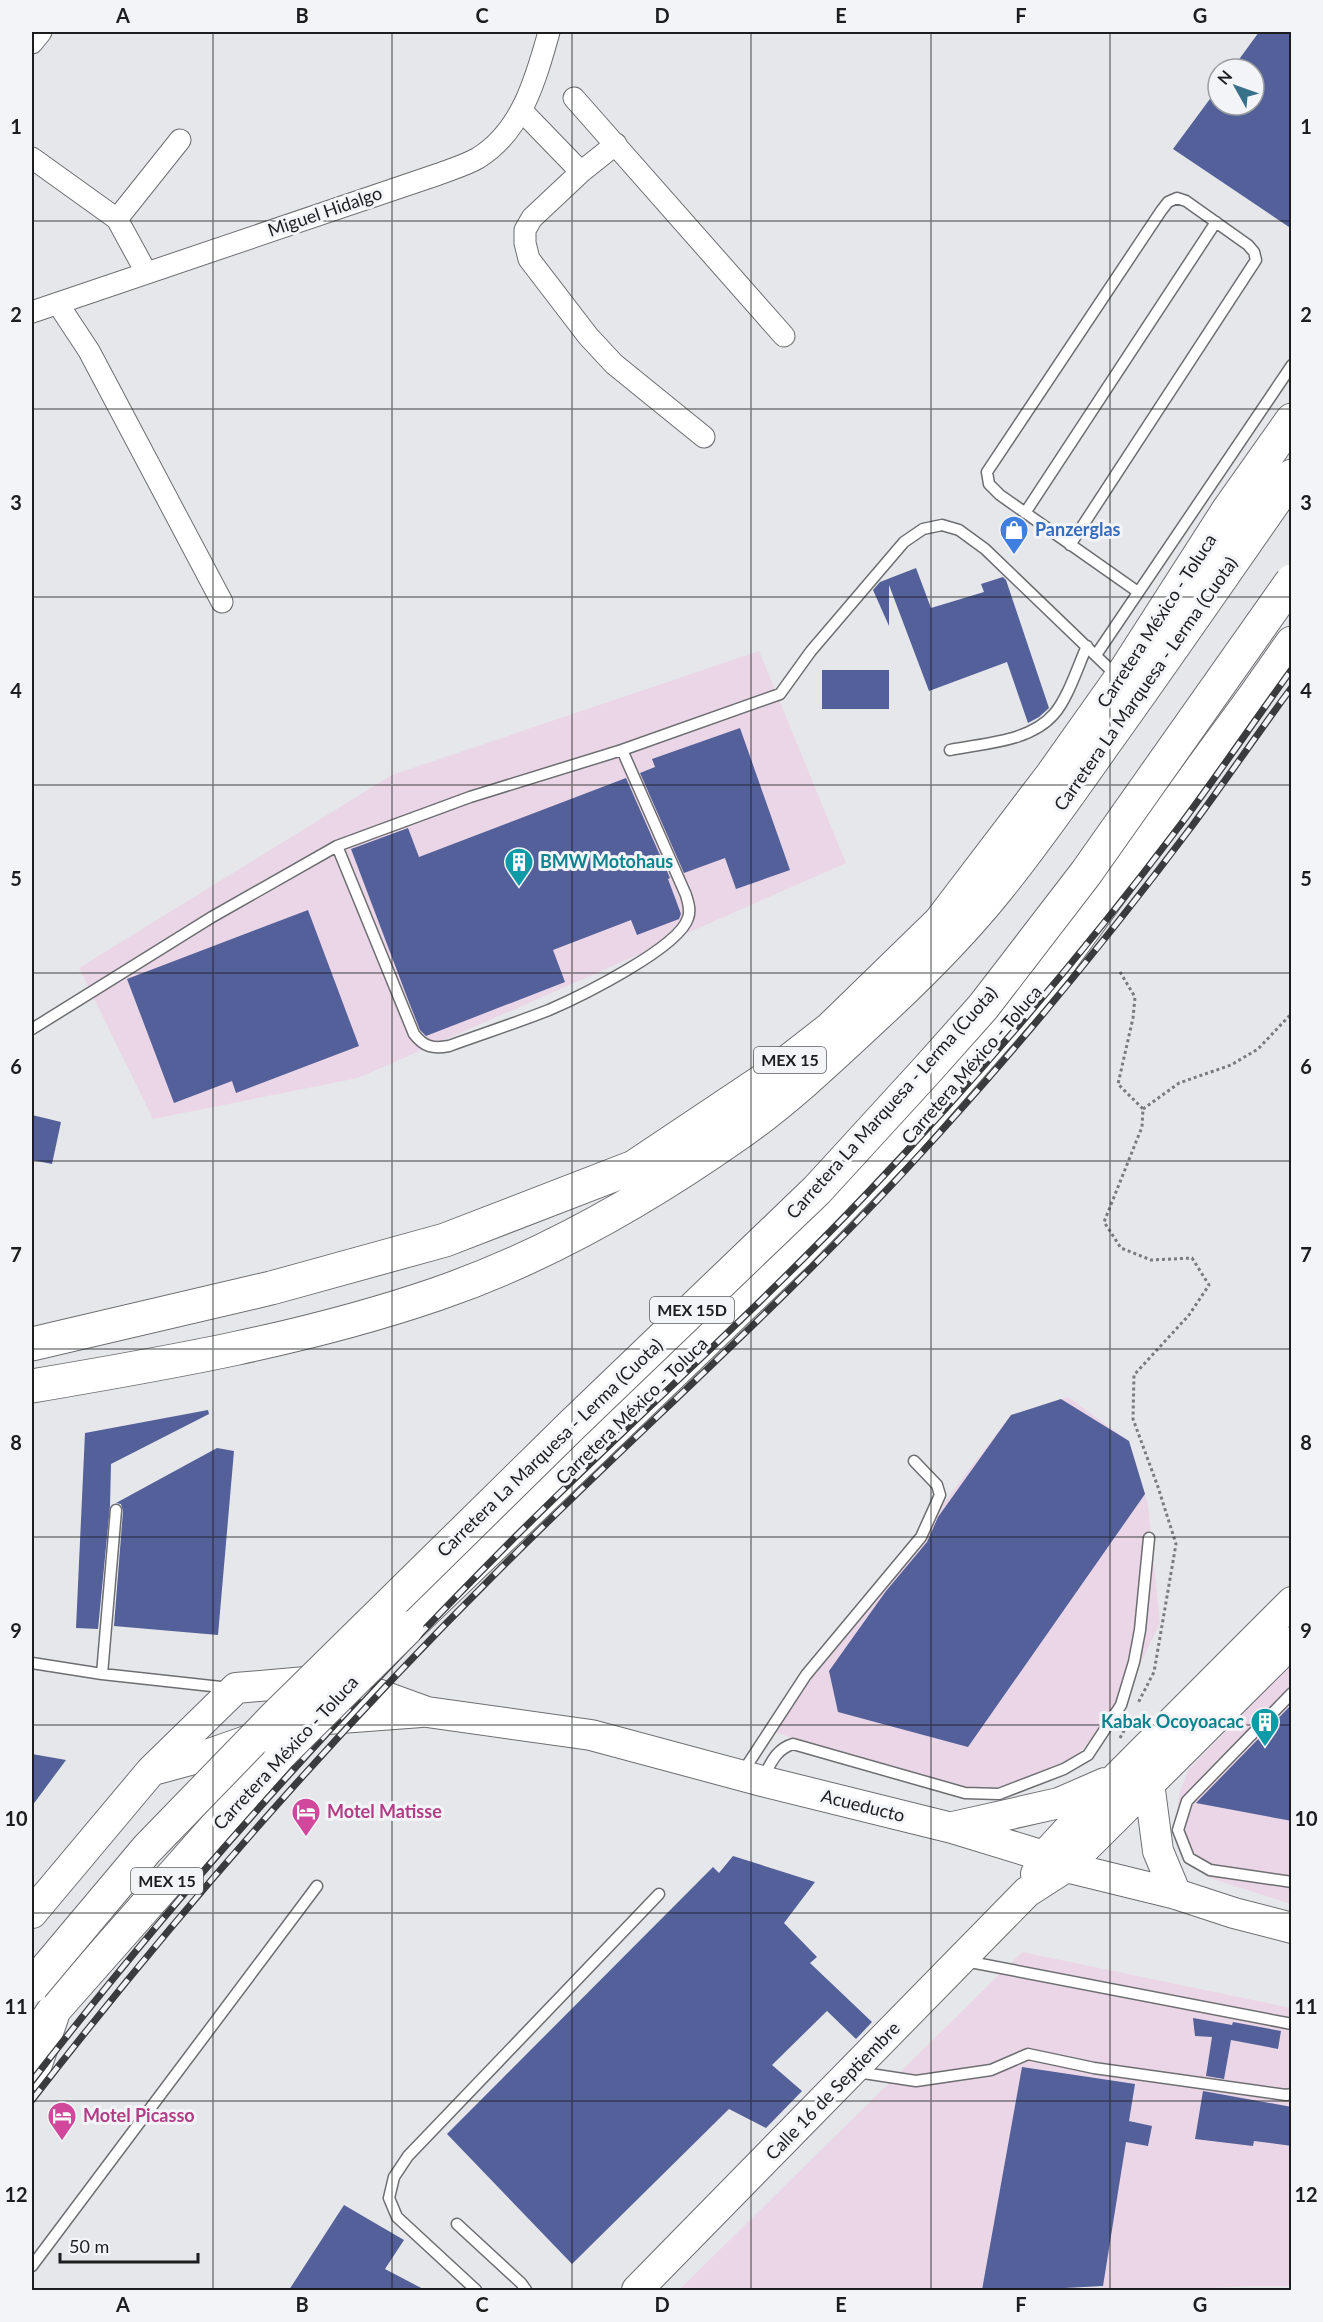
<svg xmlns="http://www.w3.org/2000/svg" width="1323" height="2322" viewBox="0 0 1323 2322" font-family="Lato,sans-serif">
	<rect width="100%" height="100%" fill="#e6e7ea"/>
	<path fill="#ead6e6" d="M759 651 846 863 358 1078 153 1119 79 968 392 775Z
		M1068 1397 1129 1441 1148 1505 1160 1623 1119 1708 1064 1769 988 1793 857 1761 770 1730 1011 1415Z
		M1291 1665V1904L1207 1877 1187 1858 1174 1837 1179 1795 1188 1770Z
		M1022 1952 1291 2008V2286H1248L1181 2290H1101L1102 2286 1027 2290H679Z"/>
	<path fill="#536099" d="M1259 32H1292V229L1173 149 1218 88V105H1254V69H1232Z
		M916 568 931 608 984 592 981 584 1003 577 1006 580 1049 708 1039 717 1028 723 1007 662 929 691 889 585V626L873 590 880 582Z
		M822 670H889V709H822Z
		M740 728 790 870 736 889 725 858 684 873 640 773 655 767 652 759Z
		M626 778 670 878 668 879 681 914 679 919 637 935 631 920 553 950 565 982 426 1036 420 1030 407 997 351 849 408 828 419 857Z
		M308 910 359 1046 236 1093 232 1081 174 1103 127 979Z
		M32 1115 61 1122 52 1164 32 1160Z
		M1061 1399 1129 1441 1145 1494 968 1747 838 1712 829 1671 886 1591 927 1542 938 1517 1011 1415Z
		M208 1410 209 1414 111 1464 110 1506 98 1629 76 1628 85 1433Z
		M217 1448 234 1451 218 1635 114 1626 123 1511 121 1504 116 1503Z
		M1292 1704V1821L1196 1803Z
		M32 1754 66 1760 32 1806Z
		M733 1856 815 1882 784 1923 817 1957 810 1963 872 2022 856 2039 827 2011 772 2065 802 2091 766 2128 729 2109 572 2264 447 2134 713 1867 719 1873Z
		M1193 2018 1232 2025 1233 2022 1281 2031 1278 2049 1231 2040 1224 2079 1206 2076 1212 2037 1195 2036Z
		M1022 2067 1135 2084 1129 2121 1152 2126 1148 2146 1126 2142 1103 2286 1027 2290H982Z
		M1203 2091 1292 2107V2146L1254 2141 1253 2146 1195 2139Z
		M344 2205 404 2240 385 2269 425 2290H289Z"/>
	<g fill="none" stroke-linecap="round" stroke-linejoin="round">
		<g stroke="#6d6e71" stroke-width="13">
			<path id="service" d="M1025 513 1216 222
				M1070 545 1256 260 1254 252 1248 245 1186 201 1177 198 1168 202 1161 211 987 472 989 484 1000 495 1138 592
				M1096 655 1292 365
				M950 750C984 743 1030 742 1054 714 1068 698 1078 666 1087 646
				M337 846 470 797 622 750 780 694 811 651 904 542 923 529 942 525 959 530 985 549 1118 677
				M32 1029 212 917 337 846 414 1034C424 1047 433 1049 449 1046 482 1034 516 1023 549 1010 579 997 679 948 688 918 691 910 688 902 686 895L622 750
				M32 1663 102 1674 230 1688
				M102 1674 116 1510
				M1292 1693 1187 1801 1178 1830 1189 1858 1210 1870 1292 1882
				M742 1773 806 1675 921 1537 940 1495 937 1485 914 1461
				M763 1778C771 1763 776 1749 793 1744L965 1793 999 1794 1064 1769 1088 1755 1121 1705 1134 1662 1140 1630 1149 1538
				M965 1961 1292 2024
				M857 2072 916 2081 991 2070 1028 2054 1094 2068 1286 2095 1292 2094
				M457 2224 521 2283 526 2290
				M32 2266 317 1886
				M476 2290 397 2217 389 2198 394 2177 408 2156 659 1894"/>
		</g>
		<g stroke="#6d6e71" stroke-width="23">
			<path id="minor" d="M32 43 41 32
				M574 98 784 336
				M521 110 581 172
				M616 144 581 172 532 218 525 230V243L529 259 588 336 614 364 704 437
				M32 158 117 219 146 272
				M117 219 180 140
				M58 304 89 351 222 602
				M32 312 439 174C452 169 466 165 478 158 522 131 536 78 549 32"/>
		</g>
		<g stroke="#6d6e71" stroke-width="32">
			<path id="secondary" d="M153 1770 201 1757 255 1738 327 1719 421 1712
				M1149 1783 1158 1851 1176 1894
				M953 1827 1059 1803 1105 1783
				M1036 1874 1044 1856 1116 1778 1292 1602
				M32 1913 151 1771 236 1688 317 1681 361 1688 427 1712 591 1735 762 1781 952 1828 1044 1856 1066 1867 1176 1894 1234 1913 1292 1928
				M637 2290 1027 1892 1066 1867 1292 1642"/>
		</g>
		<g stroke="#6d6e71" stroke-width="35">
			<path id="primary" d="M32 2074 52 2016"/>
		</g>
		<g stroke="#6d6e71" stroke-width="35">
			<path id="motorway" d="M32 1344 271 1288 445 1240 634 1167 767 1078 830 1029 940 922 1052 775 1120 679 1229 509 1292 420
				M32 1386C168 1363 306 1339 437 1294 542 1258 647 1198 738 1134 787 1100 836 1053 880 1012 922 973 962 933 998 888 1036 841 1070 792 1104 744 1168 655 1229 566 1292 476
				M407 1628 798 1252 904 1143 1048 978 1254 697 1292 643
				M32 2042 54 2010 281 1753"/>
		</g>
		<path stroke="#7a7b7c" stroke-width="3" stroke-dasharray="3 3" stroke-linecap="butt" d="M1120 972 1135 997 1133 1018 1118 1084 1143 1109 1142 1127 1104 1222 1121 1248 1151 1260 1192 1258 1209 1285 1189 1315 1134 1375 1133 1419 1158 1487 1176 1544 1154 1672 1138 1703
			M1143 1109 1179 1083 1231 1065 1258 1049 1292 1013
			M1120 1738 1127 1725"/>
		<use href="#service" stroke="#fff" stroke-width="10"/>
		<use href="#minor" stroke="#fff" stroke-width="21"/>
		<use href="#secondary" stroke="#fff" stroke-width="30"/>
		<use href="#primary" stroke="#fff" stroke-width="33"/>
		<use href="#motorway" stroke="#fff" stroke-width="33"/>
		<g stroke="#3a3b3c" stroke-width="7">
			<path id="rail" d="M32 2081C179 1890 342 1711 512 1540 631 1421 757 1310 873 1187 982 1072 1086 950 1181 824 1219 773 1255 720 1292 669
				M32 2100C174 1917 327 1742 491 1578 630 1438 779 1308 912 1163 1011 1056 1104 943 1192 826 1226 780 1258 733 1292 687"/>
		</g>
		<use href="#rail" stroke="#f3f4f7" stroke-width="4.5" stroke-dasharray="14" stroke-linecap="butt"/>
		<g stroke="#6d6e71" stroke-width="35" stroke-linecap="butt">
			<path id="primary-bridge" d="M281 1753 407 1628"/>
		</g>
		<g stroke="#6d6e71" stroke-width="35" stroke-linecap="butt">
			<path id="motorway-bridge" d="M32 1986 147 1849 275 1717 572 1425 817 1190 926 1071 983 1007 1086 873 1292 581"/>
		</g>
		<use href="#primary-bridge" stroke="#fff" stroke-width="33"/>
		<use href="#motorway-bridge" stroke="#fff" stroke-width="33"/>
	</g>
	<path fill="none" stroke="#1c1d1e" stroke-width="1.5" stroke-opacity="0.55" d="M213 32V2290M392 32V2290M572 32V2290M751 32V2290M931 32V2290M1110 32V2290M32 221H1292M32 409H1292M32 597H1292M32 785H1292M32 973H1292M32 1161H1292M32 1349H1292M32 1537H1292M32 1725H1292M32 1913H1292M32 2101H1292"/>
	<defs>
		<g id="shop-pin" transform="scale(1.5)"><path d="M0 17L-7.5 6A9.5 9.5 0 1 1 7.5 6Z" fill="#3f7fe0" stroke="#f3f4f7"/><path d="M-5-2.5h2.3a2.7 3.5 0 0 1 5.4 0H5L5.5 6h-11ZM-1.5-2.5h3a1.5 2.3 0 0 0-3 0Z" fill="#fff"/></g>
		<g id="building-pin" transform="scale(1.5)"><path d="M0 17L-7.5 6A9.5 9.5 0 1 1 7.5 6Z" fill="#0f9aa8" stroke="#f3f4f7"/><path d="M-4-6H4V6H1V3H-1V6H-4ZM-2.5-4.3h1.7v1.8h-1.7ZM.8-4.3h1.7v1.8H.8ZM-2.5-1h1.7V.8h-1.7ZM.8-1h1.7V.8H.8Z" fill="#fff"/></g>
		<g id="hotel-pin" transform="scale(1.5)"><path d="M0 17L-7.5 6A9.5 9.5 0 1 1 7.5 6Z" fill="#d1479c" stroke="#f3f4f7"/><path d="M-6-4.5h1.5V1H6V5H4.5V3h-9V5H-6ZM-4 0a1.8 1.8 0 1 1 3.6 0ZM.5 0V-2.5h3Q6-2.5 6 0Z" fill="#fff"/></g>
	</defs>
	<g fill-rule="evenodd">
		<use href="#shop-pin" x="1014" y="530"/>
		<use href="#building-pin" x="519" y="862"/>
		<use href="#building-pin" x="1265" y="1722"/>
		<use href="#hotel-pin" x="306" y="1812"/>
		<use href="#hotel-pin" x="62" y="2116"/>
	</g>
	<g text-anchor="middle" stroke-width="6" stroke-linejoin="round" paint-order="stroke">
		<g fill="#f3f4f7" stroke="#5c5e5f" stroke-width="1.5">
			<rect x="754" y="1047" width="72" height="26" rx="4.5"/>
			<rect x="650" y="1297" width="84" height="26" rx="4.5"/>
			<rect x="131" y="1868" width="72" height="26" rx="4.5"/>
		</g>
		<g font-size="16" font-weight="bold" fill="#1c1d1e">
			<text x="790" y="1066">MEX 15</text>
			<text x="692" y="1316">MEX 15D</text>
			<text x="167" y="1887">MEX 15</text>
		</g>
		<g font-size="18" fill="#1c1d1e" stroke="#f3f4f7">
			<text transform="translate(325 212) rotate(-19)" y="6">Miguel Hidalgo</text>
			<text transform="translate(1157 621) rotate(-57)" y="6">Carretera México - Toluca</text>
			<text transform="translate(1146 684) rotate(-55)" y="6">Carretera La Marquesa - Lerma (Cuota)</text>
			<text transform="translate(972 1065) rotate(-49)" y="6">Carretera México - Toluca</text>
			<text transform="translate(892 1103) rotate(-48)" y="6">Carretera La Marquesa - Lerma (Cuota)</text>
			<text transform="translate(632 1411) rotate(-44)" y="6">Carretera México - Toluca</text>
			<text transform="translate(550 1448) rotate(-44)" y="6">Carretera La Marquesa - Lerma (Cuota)</text>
			<text transform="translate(286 1753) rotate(-47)" y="6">Carretera México - Toluca</text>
			<text transform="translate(863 1806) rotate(14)" y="6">Acueducto</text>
			<text transform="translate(833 2091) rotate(-46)" y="6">Calle 16 de Septiembre</text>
		</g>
		<g font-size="18" font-weight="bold" fill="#366cbe" stroke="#f3f4f7" text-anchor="start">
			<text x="1035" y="536">Panzerglas</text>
		</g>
		<g font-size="18" font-weight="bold" fill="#0d838f" stroke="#f3f4f7" text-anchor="start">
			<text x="540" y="868">BMW Motohaus</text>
			<text x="1244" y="1728" text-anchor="end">Kabak Ocoyoacac</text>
		</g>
		<g font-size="18" font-weight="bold" fill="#b23c85" stroke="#f3f4f7" text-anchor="start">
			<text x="327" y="1818">Motel Matisse</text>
			<text x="83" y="2122">Motel Picasso</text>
		</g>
	</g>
	<rect width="1323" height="2322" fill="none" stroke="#f3f4f7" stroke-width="66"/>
	<g transform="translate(1236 87) rotate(310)"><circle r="28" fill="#f3f4f7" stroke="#9d9ea0" stroke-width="1.5"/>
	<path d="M0-4.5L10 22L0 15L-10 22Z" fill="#37718a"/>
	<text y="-9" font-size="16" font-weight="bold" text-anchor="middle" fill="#1c1d1e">N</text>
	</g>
	<path d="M60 2253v9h138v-9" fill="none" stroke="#1c1d1e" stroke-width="3"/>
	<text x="69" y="2253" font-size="18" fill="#1c1d1e" stroke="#f3f4f7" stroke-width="4.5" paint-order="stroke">50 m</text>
	<rect x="33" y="33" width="1257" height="2256" fill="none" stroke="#1c1d1e" stroke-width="2"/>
	<g font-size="20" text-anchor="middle" font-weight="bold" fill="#1c1d1e">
		<text x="123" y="23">A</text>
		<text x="302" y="23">B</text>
		<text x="482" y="23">C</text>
		<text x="662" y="23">D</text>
		<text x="841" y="23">E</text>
		<text x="1021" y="23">F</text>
		<text x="1200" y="23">G</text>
		<text x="16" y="134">1</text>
		<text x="1306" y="134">1</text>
		<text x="16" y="322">2</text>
		<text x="1306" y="322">2</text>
		<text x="16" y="510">3</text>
		<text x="1306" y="510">3</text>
		<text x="16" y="698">4</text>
		<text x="1306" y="698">4</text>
		<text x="16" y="886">5</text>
		<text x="1306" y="886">5</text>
		<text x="16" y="1074">6</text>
		<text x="1306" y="1074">6</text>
		<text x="16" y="1262">7</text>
		<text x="1306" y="1262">7</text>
		<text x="16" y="1450">8</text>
		<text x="1306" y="1450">8</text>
		<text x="16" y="1638">9</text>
		<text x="1306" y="1638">9</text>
		<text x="16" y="1826">10</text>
		<text x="1306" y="1826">10</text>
		<text x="16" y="2014">11</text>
		<text x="1306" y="2014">11</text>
		<text x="16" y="2202">12</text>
		<text x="1306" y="2202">12</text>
		<text x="123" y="2312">A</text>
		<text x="302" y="2312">B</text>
		<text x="482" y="2312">C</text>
		<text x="662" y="2312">D</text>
		<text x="841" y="2312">E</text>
		<text x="1021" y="2312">F</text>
		<text x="1200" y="2312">G</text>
	</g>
</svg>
